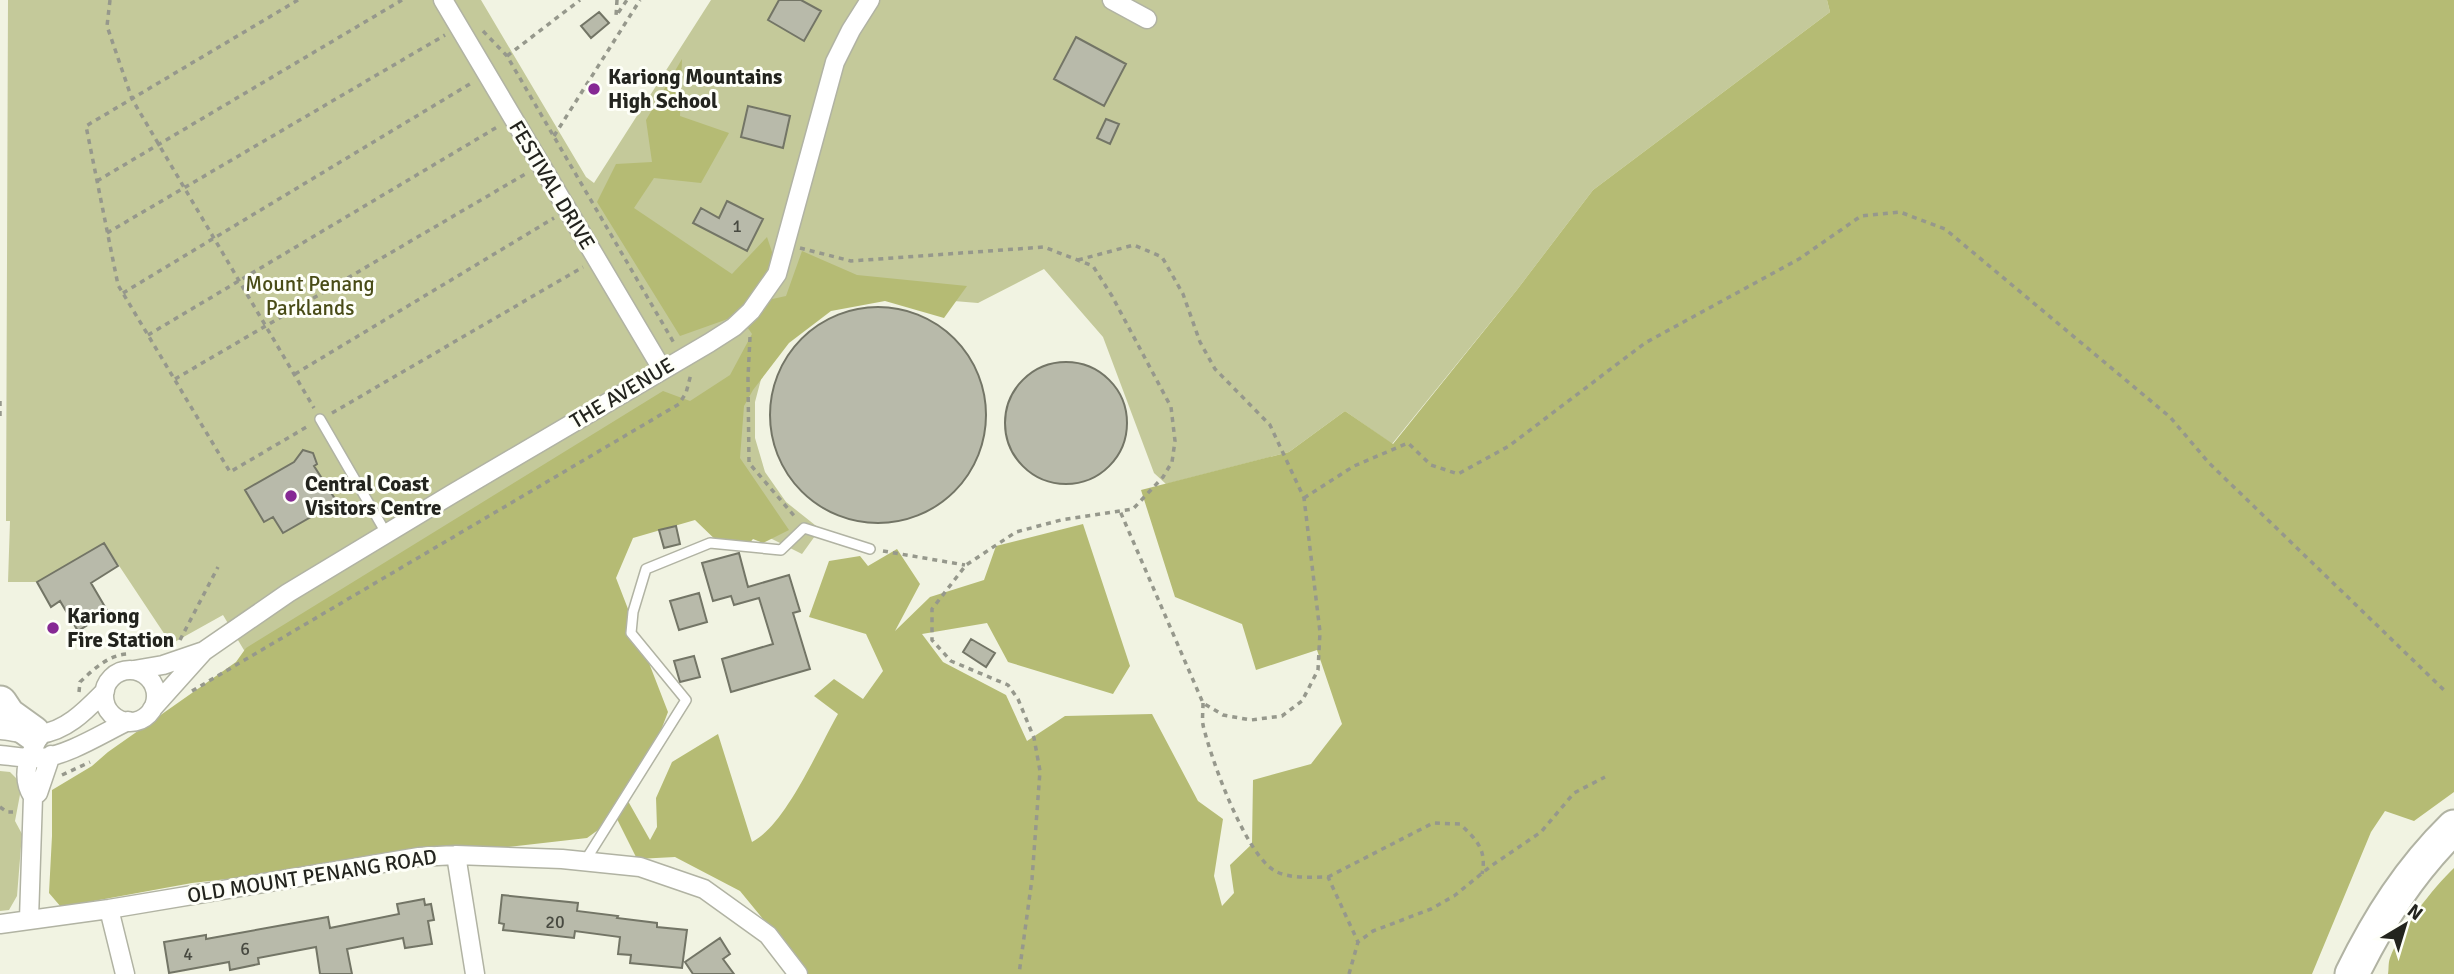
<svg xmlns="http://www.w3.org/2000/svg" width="2454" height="974" viewBox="0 0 2454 974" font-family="Signika,sans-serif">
	<rect width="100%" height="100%" fill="#f1f3e2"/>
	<path fill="#c4c99a" d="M8 0H481L586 177 594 183 711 0H1827L1830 12 1593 190 1516 291 1392 444 1345 411 1289 452 1166 484 1154 473 1103 337 1044 269 978 303 869 294 808 315 764 368 755 402V438L765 472 786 502 820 529 802 554 720 513 622 522 260 677 223 615 171 644 104 543 37 582H8L10 521H6Z
		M0 771 10 772 22 784 15 821 22 834 17 896 9 910 0 911Z"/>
	<path fill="#b5bb74" d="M1827 0H2454V792L2414 821 2385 811 2371 832 2312 974H808L740 891 675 857 637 859 616 817 587 838 192 883 61 907 49 893 52 836V790L92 766 108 752 236 662 246 648 663 391 690 401 730 375 752 334 739 315 680 336 597 202 616 164 652 162 646 120 682 59 680 116 729 133 701 183 654 178 634 208 732 274 767 237 775 261 750 304 786 296 802 251 857 275 967 286 944 318 885 301 831 311 789 343 753 390 744 406 740 458 789 530 763 543 753 539 747 546H722L695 520 633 538 616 578 668 712 648 764 624 794 650 840 657 827 656 798 672 762 718 734 752 842C785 826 819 747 838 714L814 696 834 679 863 699 883 671 866 634 809 617 829 561 860 556 868 566 897 549 920 584 895 631 930 597 984 580 996 546 1083 524 1130 666 1113 694 1008 662 987 623 922 634 943 662 1006 695 1027 741 1065 716 1152 714 1198 801 1223 819 1214 876 1222 906 1234 893 1230 865 1252 844 1253 780 1311 764 1342 724 1317 650 1256 670 1242 624 1175 597 1141 490 1289 452 1345 411 1393 444 1516 291 1593 190 1830 12Z
		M2454 868V974H2388C2389 969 2388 963 2390 958 2400 930 2433 888 2454 868Z"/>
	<path fill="#b8baaa" stroke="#737566" stroke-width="2" d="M779 0H801L821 11 804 41 768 20Z
		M599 12 609 23 591 38 581 26Z
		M1076 37 1126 64 1104 106 1054 79Z
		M748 106 790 116 783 148 741 137Z
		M1106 119 1119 124 1110 144 1097 138Z
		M727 201 763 219 747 251 693 223 701 208 719 218Z
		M770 415a108 108 0 1 1 216 0a108 108 0 1 1-216 0Z
		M1005 423a61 61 0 1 1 122 0a61 61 0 1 1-122 0Z
		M303 450 313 453 317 464 314 466 337 502 283 533 273 517 264 522 245 490 294 462Z
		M676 526 680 544 664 548 659 530Z
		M104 543 118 566 91 583 108 612 78 631 60 601 51 607 37 582Z
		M739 553 748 587 789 575 800 611 793 613 810 669 731 692 722 659 773 644 759 598 734 605 731 596 713 601 702 563Z
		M699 593 707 622 679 630 670 601Z
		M971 639 995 653 986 667 963 652Z
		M694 656 700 677 680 682 674 661Z
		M502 895 578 903 577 911 618 916 617 918 657 923V927L687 930 682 968 630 963 631 955 618 954 620 937 575 931 574 938 503 930 504 924 499 923Z
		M424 899 425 905 431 904 434 920 428 921 432 944 405 948 403 938 347 949 352 974H320L316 947 258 958 259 964 230 970 229 962 169 973 164 942 206 935V939L328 917 330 928 399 914 397 904Z
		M720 938 730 954 723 959 734 974H693L685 962Z"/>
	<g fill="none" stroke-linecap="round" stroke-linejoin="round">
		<g stroke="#b1b3a3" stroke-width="12">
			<path id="lane" d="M320 419 386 533
				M585 861 686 700 631 633 633 612 646 569 710 543 781 550 804 528 870 549"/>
		</g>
		<g stroke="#b1b3a3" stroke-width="21">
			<path id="street" d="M443 0 662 369
				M1112 0 1147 19
				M134 670 163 665 204 651
				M104 696a26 26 0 1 1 52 0a26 26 0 1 1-52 0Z
				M152 709 204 651 288 593 452 494 709 343 734 327 751 311 777 274 835 62 851 30 870 0
				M0 730C12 731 27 735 40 734 67 731 87 709 105 691
				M0 755C13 756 27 759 40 758 67 756 103 733 128 721
				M33 797 38 793 51 755
				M456 855 475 974
				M109 909 125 974
				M29 919 33 797C19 775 30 754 40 734
				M0 924 109 909 419 857 456 855 562 859 640 867 704 889 768 935 798 974"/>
		</g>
		<g stroke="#b1b3a3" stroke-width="37">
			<path id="highway" d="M0 703 8 715 33 733
				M2352 974C2379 919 2410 870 2454 827"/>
		</g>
		<path stroke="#96988c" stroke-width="3.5" stroke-dasharray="5 5" stroke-linecap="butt" d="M110 0 107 26 132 99 314 408
			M298 0 86 126 118 285 230 472 310 425
			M617 0 616 16 627 0
			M483 31 507 56 674 343
			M507 56 580 0
			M554 136 640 0
			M97 181 402 0
			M107 233 445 35
			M800 248 851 261 1044 247 1093 266 1112 296 1171 407 1175 441 1172 462 1163 477 1133 509 1061 520 1016 532 966 565 932 609V640L951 661 1008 685 1018 699 1034 738 1040 771 1032 879 1019 974
			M1078 260 1134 245 1162 257 1183 294 1200 342 1215 369 1270 425 1304 498 1320 632 1318 670 1302 701 1282 716 1251 720 1223 715 1203 703 1120 511
			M123 293 473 82
			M148 335 499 126
			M750 337 748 378 749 463 796 518
			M295 374 554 218
			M175 379 527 173
			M332 413 583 267
			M0 416V396
			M1304 498 1354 466 1408 443 1431 465 1458 474 1509 446 1645 343 1799 259 1861 216 1900 212 1945 229 2170 417 2209 463 2445 691
			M883 551 965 565
			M180 640 218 567
			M192 691 679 404 686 393 691 374
			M79 692 80 682C93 670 108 655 127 654
			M1203 703C1203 711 1202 718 1203 725 1211 759 1245 854 1275 871 1290 879 1311 877 1328 877L1358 942
			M62 775 90 762
			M0 807 7 812H13
			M1328 877 1433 823 1460 824C1477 840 1487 850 1482 874
			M1349 974 1358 942 1373 931 1431 909 1454 896 1491 866 1541 832 1574 793 1605 777"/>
		<use href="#lane" stroke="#fff" stroke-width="9"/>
		<use href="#street" stroke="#fff" stroke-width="18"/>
		<use href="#highway" stroke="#fff" stroke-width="33"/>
	</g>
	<g fill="#862994" stroke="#fefff8" stroke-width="2.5">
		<circle cx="594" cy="89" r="7"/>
		<circle cx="291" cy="496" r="7"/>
		<circle cx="53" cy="628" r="7"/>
	</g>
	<g text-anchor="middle" stroke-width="6" stroke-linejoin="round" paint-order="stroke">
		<g font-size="18" fill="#484a41">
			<text x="737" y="232">1</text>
			<text x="555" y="928">20</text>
			<text x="245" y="955">6</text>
			<text x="188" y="960">4</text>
		</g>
		<g font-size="21" font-weight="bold" fill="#23241e" stroke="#fefff8" text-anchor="start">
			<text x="608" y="84">Kariong Mountains<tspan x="608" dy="24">High School</tspan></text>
			<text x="305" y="491">Central Coast<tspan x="305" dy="24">Visitors Centre</tspan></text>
			<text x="67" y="623">Kariong<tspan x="67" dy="24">Fire Station</tspan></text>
		</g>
		<g font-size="21" fill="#23241e" stroke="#fefff8">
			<text transform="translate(552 185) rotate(59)" y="7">FESTIVAL DRIVE</text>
			<text transform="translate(622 393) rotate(-31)" y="7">THE AVENUE</text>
			<text transform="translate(312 876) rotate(-9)" y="7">OLD MOUNT PENANG ROAD</text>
		</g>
		<g font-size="21" fill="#494c17" stroke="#fefff8">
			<text x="310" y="291">Mount Penang<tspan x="310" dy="24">Parklands</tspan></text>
		</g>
	</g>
	<g transform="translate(2405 925) rotate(38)" stroke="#fefff8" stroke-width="5" paint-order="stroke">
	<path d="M0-5L12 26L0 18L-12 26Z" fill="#23241e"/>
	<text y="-10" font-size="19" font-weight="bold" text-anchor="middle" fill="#23241e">N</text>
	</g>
</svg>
